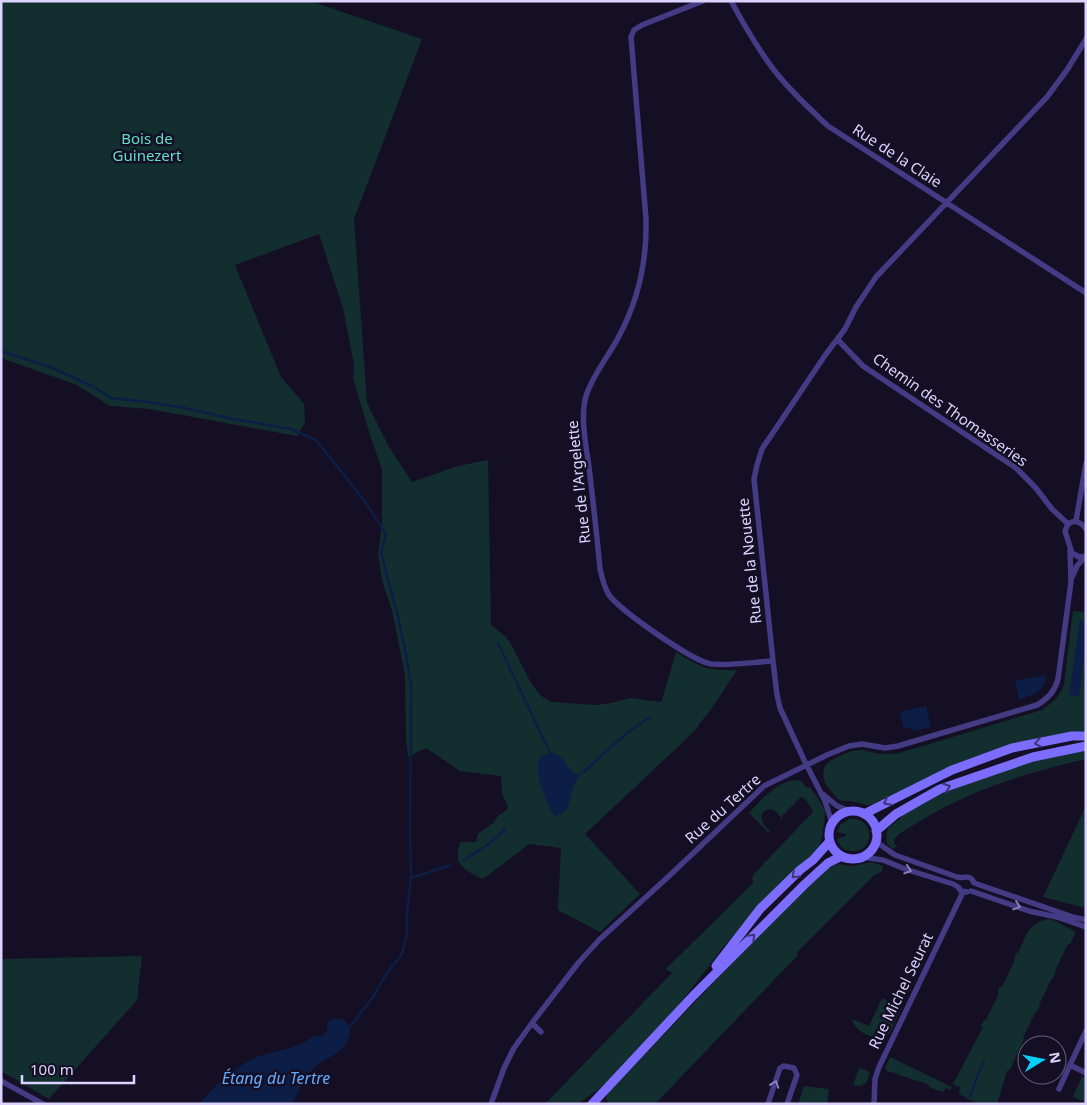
<svg xmlns="http://www.w3.org/2000/svg" width="1087" height="1105" viewBox="0 0 1087 1105" font-family="'Noto Sans',sans-serif">
	<rect width="100%" height="100%" fill="#150f25"/>
	<path fill="#122e2f" d="M1 1H310L422 39 354 219 367 403 389 447 412 482 458 466 488 460 491 625 505 636 511 644 531 683 540 695 551 702 596 705 611 703 630 698 660 702 662 700 676 652C699 667 709 671 737 670L710 711 699 724 698 727 682 743 585 834 640 894 600 932 558 910 561 848 529 844 483 879C475 875 460 869 458 859 457 854 459 847 460 842H476L478 834 493 823 498 816 507 810 508 807 502 793 501 776 460 771 426 748 408 757 406 739 405 675 392 610 383 584 378 555 382 523V469L370 435 353 378 354 365 343 308 319 234 235 265 281 377 304 404 305 423 297 436 149 409 110 406 77 385 1 358Z
		M1073 611 1086 612V733L1043 739 891 798 888 796 874 804 868 805 851 801H843L838 799 825 784 823 773 825 766 830 761 842 755 852 751 863 750 879 754H896L1042 710 1055 700 1062 690 1064 684Z
		M1086 748V759C1029 772 973 789 922 820 913 826 901 831 894 839V843L898 848 895 847 894 849C884 845 886 837 888 828L901 818 899 814 940 793 1026 762Z
		M794 780 801 781 807 788 810 787C815 795 823 803 825 812 826 815 821 844 819 847 817 851 813 853 810 856L811 858 742 926 722 949 678 1006 604 1085 578 1104H545L672 973 666 969 754 882 752 880 753 875 812 813 813 810 804 798 801 797 782 816 783 818 782 820C771 797 750 816 770 831L769 833 749 813C761 800 776 783 794 780Z
		M1086 806V908L1043 897Z
		M849 819C876 816 875 853 852 851 844 851 839 846 837 839L846 836V834L837 832 840 825Z
		M872 862 883 866 882 871 873 876 797 952V956L655 1104H607L608 1102 606 1099 607 1094 784 909 828 869 838 864 853 866Z
		M1049 919 1055 921 1076 932 1070 944H1068L1055 971 1056 972 1053 978H1052L1039 1005 1040 1006 1037 1012 1036 1011 1023 1038 1024 1039 1010 1070 1007 1071 997 1104H978L959 1094 960 1087 953 1084 983 1027 981 1026 984 1020H986L999 993 997 992 1000 986 1002 987 1015 960 1014 959 1016 953H1018C1026 937 1028 922 1049 919Z
		M142 956 137 1000 49 1099 1 1071V959Z
		M882 998 901 1008C899 1013 891 1033 887 1036 879 1042 859 1033 855 1026 853 1023 853 1022 852 1019L869 1026Z
		M890 1057 952 1087 951 1090 945 1088 944 1092C938 1091 931 1089 927 1084L887 1071 885 1068Z
		M859 1068 866 1070 870 1073 866 1083 860 1086 853 1085Z
		M1082 1076 1086 1078V1103L1073 1097Z
		M804 1086 829 1089 827 1104H798Z"/>
	<path fill="#0d1e46" d="M1080 620 1086 621V643L1079 696 1069 695Z
		M1046 675C1046 690 1032 696 1019 699L1015 681Z
		M926 706 931 727 913 731 912 727 904 729 900 712Z
		M553 753C563 757 566 764 572 772L577 774 582 773C579 777 575 781 573 787 568 800 572 812 555 816L553 814C545 799 535 777 539 759L546 754Z
		M335 1018 344 1020 350 1026C351 1052 330 1054 314 1068 303 1077 299 1092 292 1104H200C212 1087 240 1062 260 1056 278 1050 299 1049 313 1036H322L327 1032V1022Z"/>
	<g fill="none" stroke-linecap="round" stroke-linejoin="round">
		<path stroke="#0d1e46" stroke-width="2.5" d="M1 351 50 367 94 387 111 398 141 401 180 407 233 419 291 429 316 440 363 499 386 534 381 552 389 584 397 612 406 655 411 684 410 834 411 878
			M498 643 550 753
			M582 773C589 769 594 762 600 757 616 742 632 728 650 717
			M463 861 489 844 505 829
			M350 1026 357 1018 373 997 386 974 402 954 407 933V915L411 878 451 865
			M970 1096 979 1072 984 1062"/>
		<path stroke="#433b83" stroke-width="5.5" d="M703 1 642 25 634 30 631 37 646 219C647 260 639 299 619 336 609 356 593 374 586 396 580 418 586 445 589 467 593 501 597 535 600 569 602 578 604 587 609 595 621 611 692 661 711 664 731 666 753 662 773 661
			M731 1C744 25 758 49 774 70 790 91 809 108 828 126L1086 293
			M838 340 863 366 1016 468 1035 487 1052 509 1068 524
			M1076 521 1086 463
			M1086 529C1081 522 1075 519 1068 524L1065 531 1072 553 1079 557 1086 556
			M1072 577 1077 566 1085 557
			M824 795 837 806 850 811
			M832 823 825 801 805 762 780 708 777 695 773 661 754 479 757 465 762 449 826 354 845 329 856 307 876 277 1047 97 1067 70 1086 39
			M875 841 895 855 957 877C964 879 970 873 974 883
			M862 857 883 860 905 869 953 884 958 887 961 891 967 892
			M974 883 1073 917 1086 920
			M971 891 1029 911 1057 917 1086 927
			M532 1023 541 1032
			M1086 1031 1070 1065 1086 1073
			M1 1081 43 1104
			M1059 1089 1070 1065
			M491 1104 504 1068 514 1048 532 1023 579 962 600 939 668 877 764 786 827 755 849 746 862 744 885 748 898 746 1037 705C1048 699 1055 691 1058 679L1071 582 1070 550
			M768 1104 780 1068 784 1066 794 1068 797 1075 787 1104
			M874 1104 875 1079 879 1067 963 892"/>
		<path stroke="#7c6dfc" stroke-width="9" d="M829 835a24 24 0 1 1 48 0a24 24 0 1 1-48 0Z
			M864 814 952 770 1012 748 1072 736H1086
			M876 831 896 814 940 789 1033 757 1086 746
			M716 966 760 909 800 870 813 860 830 841
			M592 1104 693 996 805 884 828 863 842 856"/>
	</g>
	<defs><path id="oneway-chevron" d="M-2-3.5L2.5 0L-2 3.5" fill="none" stroke-width="1.6" stroke-linecap="round" stroke-linejoin="round" transform="scale(1.25)"/></defs>
	<g stroke="#3e357b">
		<use href="#oneway-chevron" transform="translate(1038 743) rotate(169)"/>
		<use href="#oneway-chevron" transform="translate(947 787) rotate(-20)"/>
		<use href="#oneway-chevron" transform="translate(887 802) rotate(153)"/>
		<use href="#oneway-chevron" transform="translate(795 875) rotate(137)"/>
		<use href="#oneway-chevron" transform="translate(752 937) rotate(-45)"/>
	</g>
	<g stroke="#8880ba">
		<use href="#oneway-chevron" transform="translate(908 870) rotate(18)"/>
		<use href="#oneway-chevron" transform="translate(1017 906) rotate(19)"/>
		<use href="#oneway-chevron" transform="translate(775 1084) rotate(-71)"/>
	</g>
	<g text-anchor="middle" stroke-width="5" stroke-linejoin="round" paint-order="stroke">
		<g font-size="15" fill="#61dec8" stroke="#150f25">
			<text x="147" y="144">Bois de<tspan x="147" dy="17">Guinezert</tspan></text>
		</g>
		<g font-size="15" fill="#dcd4fe" stroke="#150f25">
			<text transform="translate(897 156) rotate(33)" y="5">Rue de la Claie</text>
			<text transform="translate(950 410) rotate(35)" y="5">Chemin des Thomasseries</text>
			<text transform="translate(579 482) rotate(-96)" y="5">Rue de l'Argelette</text>
			<text transform="translate(750 561) rotate(-96)" y="5">Rue de la Nouette</text>
			<text transform="translate(723 809) rotate(-42)" y="5">Rue du Tertre</text>
			<text transform="translate(901 991) rotate(-64)" y="5">Rue Michel Seurat</text>
		</g>
		<g font-size="16" font-style="italic" fill="#64aafc" stroke="#150f25">
			<text x="276" y="1084">Étang du Tertre</text>
		</g>
	</g>
	<rect width="1087" height="1105" fill="none" stroke="#dcd4fe" stroke-width="5"/>
	<g transform="translate(1042 1060) rotate(80)"><circle r="24" fill="#150f25" stroke="#655e7c"/>
	<path d="M0-4L9 19L0 12L-9 19Z" fill="#04cefa"/>
	<text y="-8" font-size="14" font-weight="bold" text-anchor="middle" fill="#dcd4fe">N</text>
	</g>
	<path d="M22 1075v8h112v-8" fill="none" stroke="#dcd4fe" stroke-width="2.5"/>
	<text x="30" y="1075" font-size="15" fill="#dcd4fe" stroke="#150f25" stroke-width="4" paint-order="stroke">100 m</text>
</svg>
